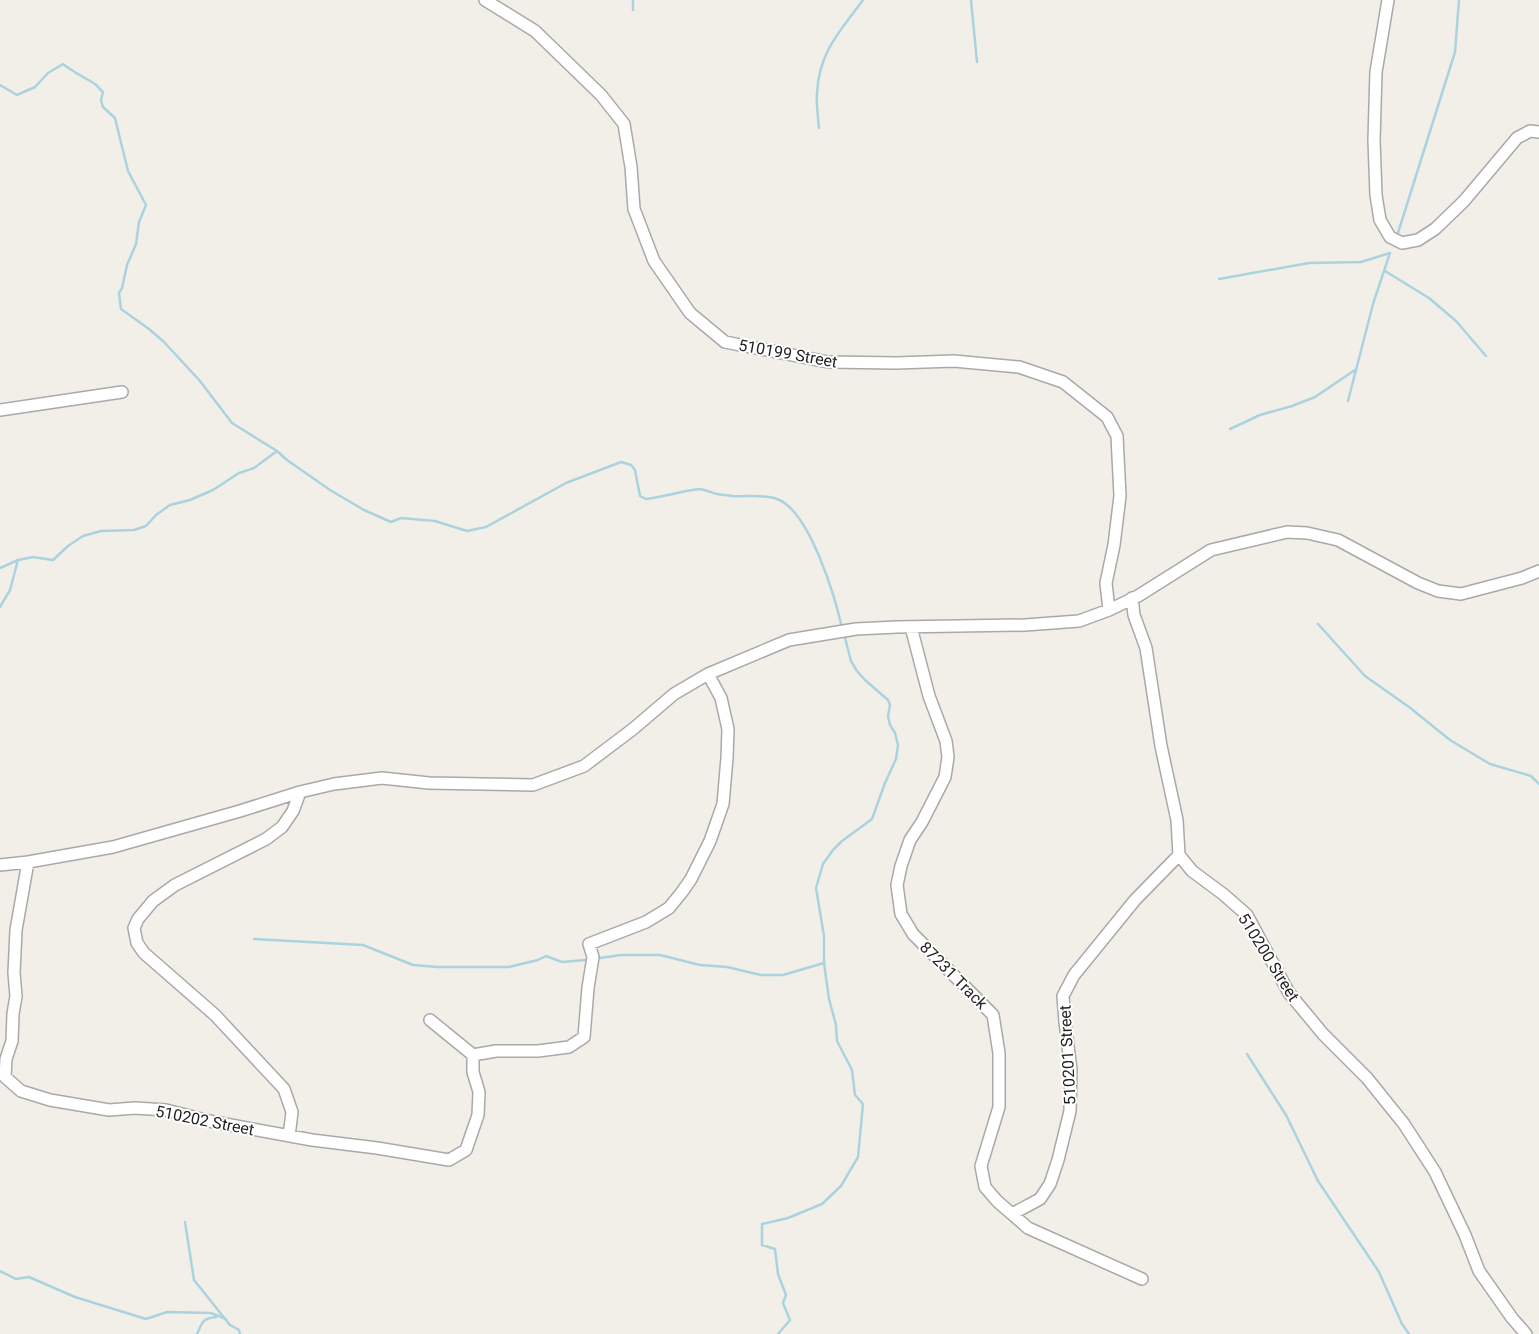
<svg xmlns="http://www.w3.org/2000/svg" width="1539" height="1334" viewBox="0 0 1539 1334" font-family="Roboto,sans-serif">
	<rect width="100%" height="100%" fill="#f2efe9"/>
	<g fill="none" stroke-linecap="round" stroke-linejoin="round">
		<path stroke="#aad3df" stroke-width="2.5" d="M633 0V10
			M971 0 977 62
			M0 85 17 95 35 87 48 73 63 64C73 72 84 77 95 84 98 86 99 89 103 92L101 100 103 107 115 118 128 171 146 205 139 222 136 244 127 265 122 288 119 293 121 309 149 329 164 342 200 381 232 423 277 451 287 460 330 490 364 510 391 522 401 518 435 521 467 531 486 527 566 483 621 462 631 465 635 470 640 496 646 499C664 497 681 491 699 489 705 489 711 493 717 494 722 495 727 495 732 496 747 497 764 494 777 499 809 510 836 598 842 629
			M819 128C818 116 816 104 817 93 819 52 840 31 863 0
			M1397 236 1455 52 1459 0
			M1385 271 1429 298 1456 321 1486 356
			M1219 279 1309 263 1361 262 1390 253
			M1348 401 1373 304 1390 253
			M1230 429 1260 415 1292 406 1315 397 1355 370
			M0 568 18 560 33 557 53 560 68 546 83 536 101 531 134 530 146 526 156 515 170 505 190 500 213 490 239 473 254 468 277 451
			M0 607 10 590 18 560
			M1318 624 1365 676 1409 707 1450 740 1490 764 1531 776 1539 784
			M254 939 363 945 413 965 437 967H509L538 960 546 956 562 962 585 960
			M600 958 621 955H660L700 965 727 967 761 975H783L824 963
			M1247 1054 1286 1115 1318 1181 1379 1272 1402 1324 1409 1334
			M185 1222 194 1280 230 1325 239 1330 240 1334
			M0 1271 16 1279 29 1277 75 1297 146 1319 167 1312 211 1313 226 1319
			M197 1334C203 1322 201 1319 216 1317
			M778 1334 790 1320 783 1303 786 1295 778 1274 775 1249 762 1245V1224L788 1218 822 1204 841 1186 858 1157 863 1104 855 1095 852 1070 837 1041 836 1025 829 999 824 963V936L816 888 823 864 833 850 842 841 872 819 885 783 896 759 898 745 895 733 890 725 888 716 890 705 888 700 865 680 857 671 851 661 844 634"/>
		<g stroke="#a9a9a9" stroke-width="14">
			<path id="minor" d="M485 0 535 31 601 95 624 124 631 167 634 209 654 261 690 313 725 342 828 362 896 363 954 361 1019 367 1063 382 1107 417 1117 436 1120 496 1114 545 1106 583 1109 610
				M1388 0 1376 72 1374 140 1376 195 1380 220 1390 237 1402 243 1418 240 1435 229 1464 201 1517 138 1530 131 1539 132
				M0 410 122 392
				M1132 598 1134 615 1146 648 1161 746 1177 820 1179 855 1192 871 1223 894 1247 915 1289 993 1323 1034 1367 1078 1404 1124 1435 1172 1465 1235 1479 1271 1512 1318 1526 1334
				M911 627 929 696 946 741 948 757 945 777 922 822 910 840 901 866 897 885 901 914 913 934 993 1015 999 1053V1107L981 1166 985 1187 997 1201 1028 1228 1142 1279
				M28 862 16 930 14 973 16 996 13 1014 12 1041 6 1059 5 1077 21 1091 50 1100 109 1110 135 1108 166 1110 209 1121 312 1140 377 1148 449 1160 466 1150 478 1115 479 1092 473 1072V1055
				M0 865 28 862 113 847 240 811 300 792 334 784 382 778 429 783 533 785 584 766 633 729 674 694 708 674 789 640 856 629 897 627 1025 625 1079 621 1109 610 1138 596 1211 550 1287 532 1307 533 1338 540 1418 583 1438 591 1461 594 1522 578 1539 571
				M430 1020 473 1055 496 1051H538L569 1047 584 1037 588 988 593 957 589 944 646 922 669 908 682 892 691 879 710 841 723 804 727 758 728 729 721 698 708 674
				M289 1136 292 1112 284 1089 215 1015 144 953 137 943 134 928 138 919 153 901 175 885 266 839 282 827 293 811 300 792
				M1012 1214 1040 1199 1050 1184 1058 1160 1070 1111 1071 1070 1065 1022 1063 996 1074 975 1135 900 1179 855"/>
		</g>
		<use href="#minor" stroke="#fff" stroke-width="11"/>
	</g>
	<g text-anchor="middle" stroke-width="4" stroke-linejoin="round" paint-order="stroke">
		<g font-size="16" fill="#222" stroke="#fff">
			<text transform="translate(788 353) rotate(10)" y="6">510199 Street</text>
			<text transform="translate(1269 957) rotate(58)" y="6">510200 Street</text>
			<text transform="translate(954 975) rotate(45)" y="6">87231 Track</text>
			<text transform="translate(1067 1055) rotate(-93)" y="6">510201 Street</text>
			<text transform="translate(205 1120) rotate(11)" y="6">510202 Street</text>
		</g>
	</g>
</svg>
